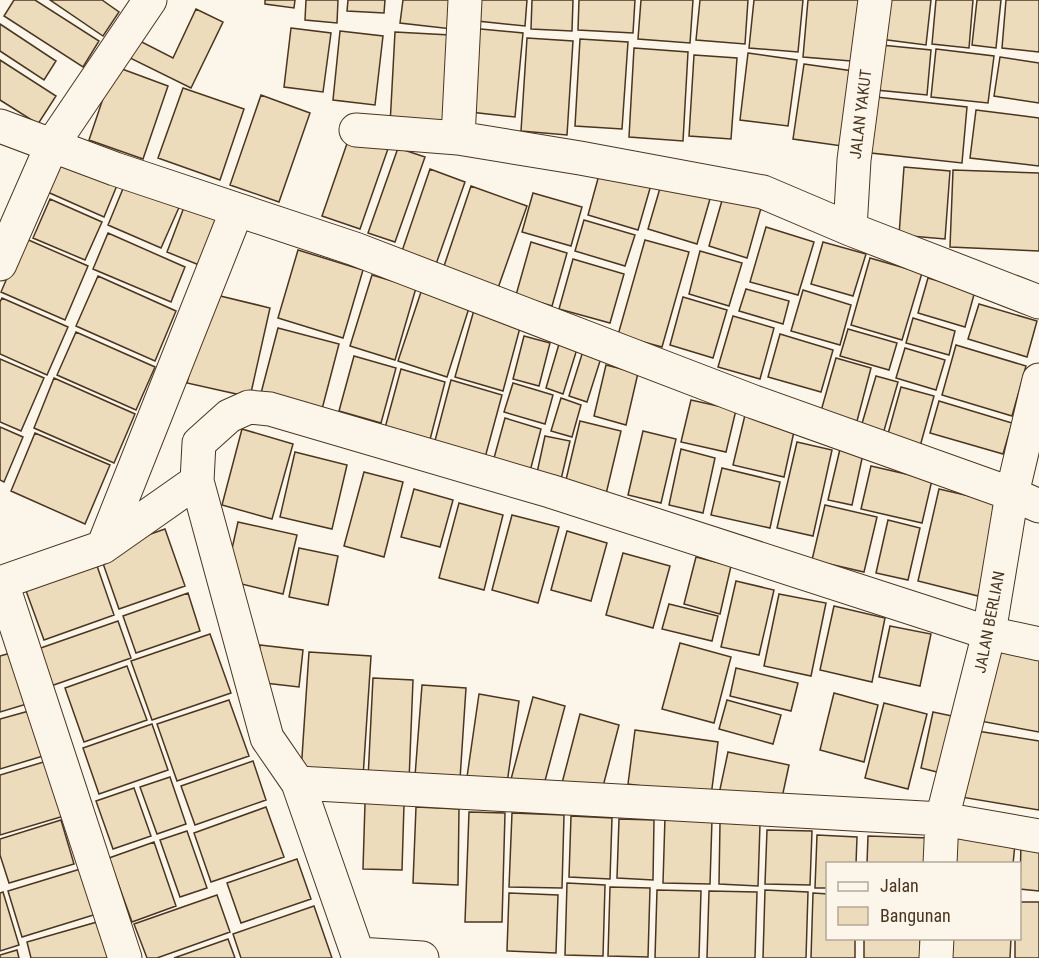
<svg xmlns="http://www.w3.org/2000/svg" width="1039" height="958" viewBox="0 0 1039 958" font-family="'Roboto Condensed',sans-serif">
	<rect width="100%" height="100%" fill="#fbf6e9"/>
	<path fill="#ecdcbc" stroke="#4a3520" stroke-width="1.5" d="M14 0H35L99 41 83 67 4 16Z
		M50 0H102L119 12 103 36Z
		M265 0H295L294 8 265 4Z
		M306 0H338L337 23 305 20Z
		M348 0H385L384 13 347 11Z
		M403 0H455L452 29 400 23Z
		M470 0H527L525 26 468 20Z
		M532 0H573L572 31 531 29Z
		M579 0H635L633 33 578 30Z
		M641 0H693L690 43 638 39Z
		M700 0H748L745 44 696 40Z
		M754 0H803L798 52 749 48Z
		M808 0H868L863 62 803 57Z
		M884 0H931L926 45 880 39Z
		M936 0H973L969 48 932 44Z
		M977 0H1001L996 48 972 45Z
		M1006 0H1039V52L1002 48Z
		M196 9 223 22 191 88 128 57 136 39 173 58Z
		M0 24 56 61 44 80 0 51Z
		M291 28 331 33 323 92 284 87Z
		M470 28 523 33 515 117 461 111Z
		M340 31 383 36 375 105 333 100Z
		M395 32 450 35 445 128 390 125Z
		M527 38 573 41 567 135 521 131Z
		M580 39 628 42 622 129 575 126Z
		M881 45 931 50 927 95 876 90Z
		M634 48 688 52 683 141 629 137Z
		M936 49 994 56 988 103 931 97Z
		M748 53 797 60 788 126 740 120Z
		M694 55 737 58 731 139 689 136Z
		M1000 57 1039 63V103L994 96Z
		M0 60 56 96 38 124 0 100Z
		M804 64 860 72 849 147 793 139Z
		M114 66 168 86 143 159 89 140Z
		M183 88 244 109 220 180 158 158Z
		M261 95 310 113 279 202 230 185Z
		M876 97 967 107 962 163 871 153Z
		M976 110 1039 118V166L970 158Z
		M352 129 390 143 360 229 322 216Z
		M398 148 425 157 395 242 368 233Z
		M57 156 118 183 104 217 43 190Z
		M602 164 653 178 638 230 588 215Z
		M904 167 950 171 945 239 899 235Z
		M430 169 465 182 435 267 401 254Z
		M953 170 1039 173V251L950 247Z
		M663 178 712 192 697 244 648 229Z
		M127 179 181 203 161 248 108 225Z
		M471 186 527 206 498 288 443 269Z
		M533 193 582 207 571 246 522 232Z
		M723 197 761 208 747 258 709 246Z
		M50 199 102 222 85 260 33 238Z
		M186 202 219 215 199 265 167 252Z
		M584 220 635 235 625 266 575 251Z
		M766 227 814 242 798 295 750 282Z
		M108 233 185 267 171 302 93 269Z
		M24 238 88 266 65 320 1 292Z
		M645 240 689 252 662 347 618 335Z
		M531 242 567 253 552 306 516 295Z
		M823 242 866 254 853 296 811 284Z
		M298 250 363 270 343 338 278 318Z
		M700 251 742 263 729 306 689 294Z
		M870 258 922 273 902 340 851 325Z
		M573 259 624 274 610 323 559 309Z
		M372 275 416 288 395 360 350 346Z
		M98 276 176 311 155 361 76 326Z
		M928 278 975 291 965 327 918 313Z
		M746 289 789 301 783 324 739 311Z
		M803 290 851 305 840 345 791 331Z
		M421 292 469 308 447 377 398 361Z
		M208 293 270 308 250 397 187 383Z
		M683 297 727 310 713 358 670 345Z
		M2 298 68 327 47 375 0 354V302Z
		M979 304 1037 321 1027 357 968 339Z
		M474 310 521 324 503 391 455 377Z
		M733 316 774 328 760 379 718 367Z
		M913 318 955 331 949 355 906 343Z
		M278 328 339 344 321 413 260 397Z
		M848 329 897 343 889 370 840 356Z
		M76 332 155 367 136 410 57 375Z
		M780 334 833 350 821 392 768 377Z
		M524 336 550 343 539 386 513 379Z
		M559 344 577 349 563 394 546 388Z
		M956 345 1026 366 1012 416 942 395Z
		M905 348 945 360 936 390 896 378Z
		M583 351 601 358 587 402 569 396Z
		M354 356 396 368 381 423 339 411Z
		M836 358 871 368 857 421 821 411Z
		M0 359 44 378 21 431 0 422Z
		M606 365 638 373 626 425 594 416Z
		M401 369 445 382 427 451 382 439Z
		M876 376 898 382 883 434 861 427Z
		M54 378 135 414 114 463 34 428Z
		M451 380 502 395 483 465 432 452Z
		M513 383 553 395 545 424 504 412Z
		M901 387 934 396 919 450 886 441Z
		M561 398 581 405 572 437 551 431Z
		M691 400 736 410 726 452 681 442Z
		M939 401 1012 423 1003 454 930 433Z
		M745 415 795 427 784 477 733 465Z
		M505 418 541 429 528 479 491 469Z
		M580 421 621 431 606 494 565 484Z
		M0 427 23 437 4 482 0 480Z
		M242 429 293 444 272 519 222 505Z
		M643 431 676 439 661 503 628 495Z
		M35 433 110 465 85 524 11 491Z
		M545 436 570 441 559 488 535 482Z
		M797 442 832 450 813 536 777 528Z
		M681 449 715 458 703 513 669 505Z
		M840 449 863 454 852 505 828 500Z
		M295 452 347 465 332 529 280 517Z
		M871 466 932 480 922 523 861 509Z
		M722 468 780 482 770 528 711 515Z
		M364 472 403 482 384 557 344 546Z
		M414 489 453 500 440 547 401 537Z
		M939 489 1000 503 978 596 918 581Z
		M459 503 503 515 484 590 439 578Z
		M825 505 877 517 864 572 812 560Z
		M512 515 559 527 538 603 492 590Z
		M888 520 920 528 908 580 876 573Z
		M238 522 297 535 283 594 225 580Z
		M165 529 185 586 119 609 99 552Z
		M567 531 607 543 591 601 551 590Z
		M299 548 338 556 328 605 289 597Z
		M623 553 670 566 653 628 606 615Z
		M696 557 731 566 720 614 684 604Z
		M96 563 114 615 44 640 25 588Z
		M736 581 774 590 759 655 721 647Z
		M188 593 200 631 136 653 123 616Z
		M779 594 826 603 811 676 764 666Z
		M669 604 718 616 712 641 662 629Z
		M834 606 885 618 872 682 820 670Z
		M118 621 131 658 48 687 35 650Z
		M890 626 931 634 920 686 879 677Z
		M210 634 231 693 152 720 131 661Z
		M680 643 731 657 714 723 662 709Z
		M260 645 303 650 299 687 256 682Z
		M993 649 1039 658V732L980 721Z
		M14 652 30 703 0 712V656Z
		M309 652 371 656 363 777 301 772Z
		M127 666 147 720 84 742 65 688Z
		M736 668 798 683 791 711 730 696Z
		M373 678 413 680 409 781 368 779Z
		M422 685 466 688 460 779 415 776Z
		M834 693 878 705 864 762 820 750Z
		M479 694 519 701 507 783 467 777Z
		M533 697 565 706 542 792 510 783Z
		M229 700 249 756 177 781 157 724Z
		M727 700 781 715 773 744 719 729Z
		M884 703 927 714 908 789 865 778Z
		M29 711 43 756 0 769V719Z
		M933 712 957 717 945 774 921 768Z
		M580 714 619 725 600 798 561 787Z
		M152 724 168 770 99 794 83 748Z
		M635 730 718 742 711 796 628 784Z
		M971 730 1039 741V810L961 797Z
		M728 752 789 765 780 807 719 794Z
		M47 761 64 816 0 835V775Z
		M253 761 266 800 195 825 181 786Z
		M170 777 186 824 157 834 140 787Z
		M134 788 151 836 113 849 96 801Z
		M365 803 404 804 402 870 363 869Z
		M266 807 284 857 211 882 194 833Z
		M416 807 459 809 458 885 413 883Z
		M469 812 505 813 502 922H465Z
		M512 813 564 815 562 888 509 887Z
		M571 816 612 818 610 879 569 877Z
		M665 817 712 819 710 884 663 883Z
		M619 819 654 820 653 880 617 878Z
		M61 820 74 864 9 883 0 855V839Z
		M720 823 760 824 758 886 719 884Z
		M952 828 1016 834 1013 864H950Z
		M767 830 812 831 810 885 765 884Z
		M187 831 207 888 180 897 160 840Z
		M817 835 857 837 856 864H828V888H815Z
		M868 836 929 838 928 864H867Z
		M154 842 176 906 132 922 109 858Z
		M1021 842 1039 843V891L1020 889Z
		M297 859 311 899 241 923 227 883Z
		M87 867 100 913 22 937 8 891Z
		M567 883 605 885 603 956 565 955Z
		M610 887 650 888 648 957 608 956Z
		M657 890 701 891 699 958H655Z
		M765 890 808 892 806 958H763Z
		M709 891 757 892 755 958H707Z
		M3 892 19 945 0 951V893Z
		M509 893 558 895 556 953 507 951Z
		M813 893 828 894V938H855V958H811Z
		M217 895 230 932 157 958H147L134 924Z
		M1020 902H1039V958H1015V938H1020Z
		M314 906 332 958H241L233 934Z
		M97 922 108 958H31L27 942Z
		M864 938H920V958H864Z
		M944 938H1011L1010 958H943Z
		M228 939 235 958H174Z
		M17 950 19 958H0V955Z"/>
	<g fill="none" stroke-linecap="round" stroke-linejoin="round">
		<g stroke="#4a3520" stroke-width="35">
			<path id="minor" d="M0 126 115 169 355 249 754 402 1012 494 1039 506
				M356 130 458 138 580 158 763 192 850 229 1039 302
				M458 138 465 0
				M850 229 854 160 875 0
				M0 264 52 145 150 0
				M103 547 237 210
				M0 583 103 547 197 481
				M2 583 125 958
				M298 783 942 819 1039 836
				M940 864 942 819 989 633 1012 494 1039 380
				M358 954 422 958
				M359 958 298 783 267 738 197 481 199 443 229 416 249 407 270 409 550 491 989 633 1039 644
				M936 958 937 938"/>
		</g>
		<use href="#minor" stroke="#fbf6e9" stroke-width="33"/>
	</g>
	<g text-anchor="middle" stroke-width="4.5" stroke-linejoin="round" paint-order="stroke">
		<g font-size="16" fill="#4a3520" stroke="#fbf6e9">
			<text transform="translate(860 114) rotate(-83)" y="6">JALAN YAKUT</text>
			<text transform="translate(989 622) rotate(-79)" y="6">JALAN BERLIAN</text>
		</g>
	</g>
	<rect x="826" y="862" width="195" height="78" fill="#fbf6e9" stroke="#b4a999" stroke-width="1.5"/>
	<rect x="838" y="882" width="30" height="9" fill="#fbf6e9" stroke="#b4a999" stroke-width="1.5"/>
	<text x="880" y="892" font-size="18" fill="#4a3520">Jalan</text>
	<rect x="838" y="907" width="30" height="18" fill="#ecdcbc" stroke="#b4a999" stroke-width="1.5"/>
	<text x="880" y="922" font-size="18" fill="#4a3520">Bangunan</text>
</svg>
